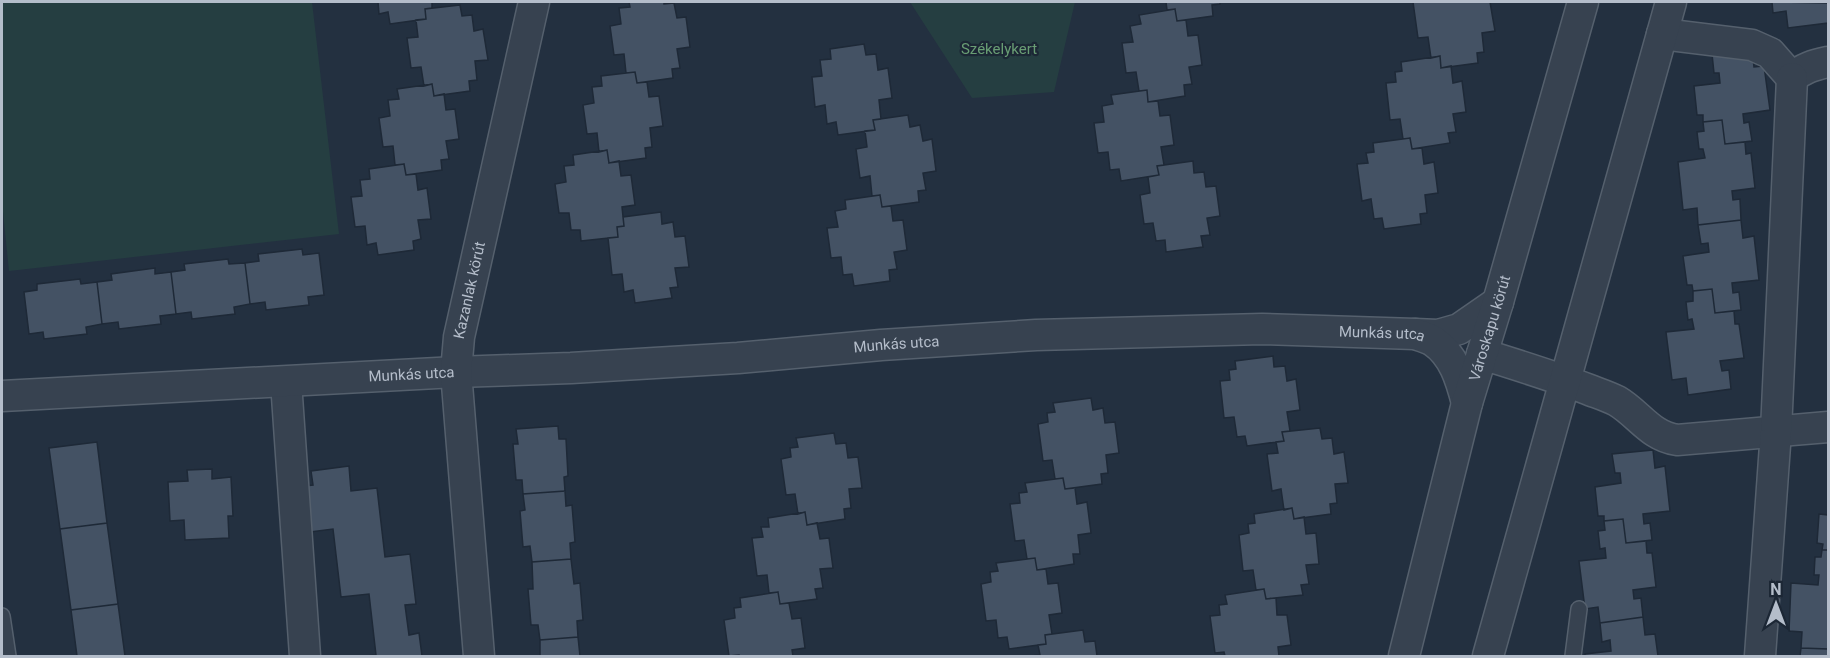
<svg xmlns="http://www.w3.org/2000/svg" width="1830" height="658" viewBox="0 0 1830 658" font-family="Roboto,sans-serif">
	<rect width="100%" height="100%" fill="#233040"/>
	<path fill="#253e41" d="M14 2H312L339 234 9 271 2 202V3Z
		M910 2H1075L1054 92 972 98Z"/>
	<path fill="#445264" stroke="#1e2937" stroke-width="1.5" d="M378 2H432V8L425 9 426 19 390 24 388 12 379 14Z
		M629 2H664V4L674 3 677 18 686 17 690 47 677 49 680 68 672 69 673 78 637 83 635 72 626 73 624 54 614 55 610 26 621 24 619 8 630 7Z
		M1166 2H1220V4L1212 5 1213 16 1177 21 1175 9 1167 10Z
		M1413 2H1490L1495 31 1482 33 1484 52 1477 53 1478 63 1441 68 1440 56 1431 58 1428 37 1418 38Z
		M1772 2 1828 3V23L1788 28 1786 11 1773 13Z
		M460 5 462 16 472 15 474 31 483 29 488 60 475 61 477 80 469 81 470 91 434 96 432 84 424 86 421 67 411 68 407 38 418 37 416 20 426 19 425 9Z
		M1175 9 1177 21 1186 20 1188 36 1198 35 1202 65 1189 67 1192 84 1184 85 1185 96 1148 102 1147 90 1139 91 1136 72 1126 73 1122 43 1133 42 1130 26 1141 24 1139 15Z
		M864 44 866 55 876 54 878 70 888 68 892 98 879 100 881 119 873 120 875 130 838 135 836 122 827 124 825 105 815 107 812 77 822 76 820 60 831 59 830 49Z
		M1752 49 1754 67 1764 66 1770 110 1743 114 1744 123 1749 122 1752 141 1725 144 1722 120 1703 122V115H1697L1694 86 1720 83 1719 73H1714L1712 54Z
		M1440 56 1441 68 1451 66 1453 83 1462 81 1466 112 1453 114 1456 132 1448 133 1450 143 1412 149 1410 138 1403 139 1400 119 1390 120 1386 83 1396 82 1395 72 1402 71 1401 62Z
		M635 72 637 83 647 82 649 97 659 96 663 126 650 128 652 147 645 148 646 158 609 163 607 150 599 152 597 133 587 134 583 105 594 103 592 87 602 86 601 76Z
		M432 84 434 96 444 94 446 110 455 109 459 139 446 141 449 159 441 160 442 170 406 175 404 164 395 165 393 146 383 147 379 118 390 116 388 100 399 99 397 89Z
		M1147 90 1148 102 1158 101 1160 116 1170 115 1174 145 1161 147 1164 165 1157 166 1159 175 1121 181 1119 169 1110 170 1108 152 1098 153 1094 123 1104 122 1102 106 1113 104 1111 95Z
		M908 115 910 127 920 125 923 141 932 139 936 171 923 173 926 190 918 191 919 202 882 207 880 195 872 196 870 176 860 178 856 149 867 147 865 131 875 130 873 120Z
		M1722 120 1725 144 1745 142 1746 154 1751 153 1755 188 1732 191 1733 200 1740 199 1741 220 1698 225 1697 208 1683 210 1678 162 1705 158 1703 149H1699L1697 132 1704 131 1703 122Z
		M1410 138 1412 149 1422 148 1424 164 1434 162 1438 193 1425 195 1427 213 1420 214 1421 224 1384 229 1382 218 1374 219 1371 199 1362 201 1357 164 1368 163 1366 153 1374 152 1373 143Z
		M607 150 609 163 619 161 621 176 631 175 635 205 622 207 624 226 617 227 618 237 581 241 580 230H571L569 213H559L555 184 566 182 564 166 574 165 573 155Z
		M1193 161 1194 173 1204 172 1206 187 1216 186 1220 216 1207 218 1210 235 1201 236 1203 247 1166 252 1165 240 1156 241 1153 223 1144 224 1140 195 1150 193 1148 177 1159 175 1157 166Z
		M404 164 406 175 416 174 418 190 427 188 431 219 418 220 421 239 413 241 414 250 378 255 376 243 367 245 365 226 355 227 351 197 362 196 360 180 370 179 369 169Z
		M880 195 882 207 891 206 893 221 903 220 907 250 894 252 897 269 889 270 890 281 854 286 852 274 843 275 841 257 831 258 827 228 838 227 835 211 846 209 845 200Z
		M661 212 662 224 673 222 675 237 685 236 689 267 675 268 678 287 670 288 672 298 635 303 633 290 624 292 622 274 612 275 608 238 618 237 617 227 624 226 623 217Z
		M1741 220 1743 238 1754 236 1759 280 1732 283 1733 293 1739 292 1741 310 1715 313 1712 289 1693 291 1692 285H1687L1683 256 1709 252 1708 243 1701 244 1698 225Z
		M302 249 303 255 319 253 324 295 308 297 309 305 266 310 265 302 250 304 245 263 259 261 258 254Z
		M228 259 229 264 245 263 250 304 234 307 235 314 192 319 191 312 176 314 171 272 185 270 184 264Z
		M155 268V274L171 272 176 314 160 316 161 324 119 329 118 322 102 324 97 282 112 280 111 274Z
		M80 279 81 284 97 282 102 324 86 327 87 334 44 339 43 332 29 334 24 292 37 290V284Z
		M1712 289 1715 313 1734 311 1735 324H1739L1744 358 1720 361 1722 371 1729 370 1731 389 1688 395 1686 378 1672 380 1666 332 1694 329 1692 319 1688 320 1686 302 1693 301V291Z
		M1273 356 1274 367 1285 366 1287 381 1296 379 1300 410 1287 412 1290 431 1282 432 1284 441 1247 446 1245 436 1237 437 1234 417 1224 418 1220 381 1230 380 1229 370 1236 369 1235 361Z
		M1091 398 1093 410 1103 408 1105 423 1115 422 1119 453 1106 455 1108 473 1101 474 1102 484 1065 489 1063 478 1055 479 1052 460 1043 461 1038 424 1048 422 1047 413 1055 412 1053 403Z
		M558 426 559 439H566L568 476 564 477 565 491 523 494 522 480H516L513 444H518L516 429Z
		M1320 428 1322 439 1332 438 1334 454 1344 452 1348 483 1335 484 1337 503 1330 504 1331 514 1294 519 1292 508 1284 510 1281 489 1272 491 1267 454 1278 453 1276 442 1284 441 1282 432Z
		M834 433 836 444 846 443 848 458 858 457 862 488 849 489 851 508 844 509 845 519 807 525 805 512 798 514 795 494 786 495 781 459 791 457 790 448 798 447 796 438Z
		M97 442 107 523 60 529 49 448Z
		M1653 450 1655 468 1665 466 1670 511 1643 514 1644 524 1650 523 1652 540 1626 543 1623 519 1604 521V516H1598L1595 487 1621 483 1620 473H1615L1612 454Z
		M349 466 351 491 377 488 385 557 410 554 416 604 405 605 409 635 419 633 422 656H366L376 655 369 594 341 597 333 529 310 532 304 486 313 485 311 471Z
		M212 469V479L231 477 233 516H228L229 538 185 540 184 520 170 521 168 482 188 481 187 470Z
		M1063 478 1065 489 1075 488 1077 504 1087 502 1091 533 1078 535 1080 554H1073L1074 564 1037 570 1035 558 1027 559 1024 540 1015 541 1010 504 1020 503 1019 493 1027 492 1025 483Z
		M565 491 566 506 572 505 575 542 570 543 571 559 532 562 530 546 523 547 520 511 525 510 523 494Z
		M1292 508 1294 519 1304 517 1306 534 1316 533 1319 564 1306 565 1309 584 1301 585 1303 595 1266 599 1264 589 1256 590 1253 570 1243 571 1239 535 1249 533 1248 524 1255 523 1254 514Z
		M805 512 807 525 817 523 820 539 829 538 833 568 820 569 823 588 815 589 817 599 780 604 778 592 769 593 767 575 757 576 752 538 763 537 761 527H769L768 518Z
		M1819 514 1828 515V550H1822L1823 544 1817 543Z
		M1623 519 1626 543 1646 541 1647 553H1652L1656 587 1633 590 1634 599 1641 598 1643 617 1600 623 1598 607 1585 609 1579 561 1606 558 1605 548 1600 549 1598 531 1605 530 1604 521Z
		M107 523 118 604 71 610 60 529Z
		M1822 550H1828V649L1801 648 1802 632 1789 631 1791 583 1818 585 1819 575H1814L1815 557H1821Z
		M1035 558 1037 570 1046 569 1048 584 1058 583 1062 613 1049 615 1052 634 1045 635 1046 644 1009 649 1007 637 998 638 996 620 986 621 981 584 991 582 990 572 998 571 996 563Z
		M571 559 574 584 580 583 583 620 577 621 578 637 540 640 538 625H531L528 589H533L532 562Z
		M1264 589 1266 599 1276 598 1277 615H1287L1291 645 1278 647 1279 656H1225L1224 652 1215 653 1210 616 1220 615 1219 605 1227 604 1225 595Z
		M778 592 780 604 789 603 792 619 801 618 805 648 792 650 793 656H739V655L729 656 724 620 735 618 734 608 741 607 740 598Z
		M118 604 125 656H77L71 610Z
		M1643 617 1645 635 1655 634 1658 656H1585V654L1611 651 1610 640 1602 642 1600 623Z
		M1083 630 1085 642 1095 641 1097 656H1031L1040 655 1038 645 1046 644 1045 635Z
		M578 637 580 656H540V640Z
		M1801 648 1828 649V656H1800Z"/>
	<g fill="none" stroke-linecap="round" stroke-linejoin="round">
		<g stroke="#55606d" stroke-width="18">
			<path id="service" d="M2 616 8 656
				M1573 656 1579 609"/>
		</g>
		<g stroke="#55606d" stroke-width="33">
			<g id="minor">
				<path d="M1662 34 1752 45 1770 53 1792 78C1803 68 1814 65 1828 62"/>
				<path d="M1415 334 1438 335 1459 329 1498 302"/>
				<path d="M1482 354C1517 365 1553 376 1587 389 1597 393 1607 396 1617 401 1639 414 1650 436 1677 440L1828 427"/>
				<path d="M286 382 305 656"/>
				<path id="s1" d="M2 396 456 372 571 368 738 358 881 345 1036 335 1262 329 1415 334C1421 336 1428 338 1433 341 1454 355 1461 380 1467 403"/>
				<path id="s2" d="M479 656 456 372 459 337 534 2"/>
				<path id="s3" d="M1404 656 1467 403 1498 302 1583 2"/>
				<path d="M1488 656 1671 2"/>
				<path d="M1760 656 1776 431 1792 78"/>
			</g>
		</g>
		<use href="#service" stroke="#374250" stroke-width="15"/>
		<use href="#minor" stroke="#374250" stroke-width="30"/>
	</g>
	<g text-anchor="middle" stroke-width="4.5" stroke-linejoin="round" paint-order="stroke">
		<g font-size="15" fill="#699d74" stroke="#1c2735">
			<text x="999" y="54">Székelykert</text>
		</g>
		<g font-size="15" fill="#b4bdca" stroke="#1c2735">
			<text dy="5" stroke="none"><textPath href="#s2" startOffset="368">Kazanlak körút</textPath></text>
			<text dy="5" stroke="none"><textPath href="#s3" startOffset="339">Városkapu körút</textPath></text>
			<text dy="5" stroke="none"><textPath href="#s1" startOffset="1382">Munkás utca</textPath></text>
			<text dy="5" stroke="none"><textPath href="#s1" startOffset="896">Munkás utca</textPath></text>
			<text dy="5" stroke="none"><textPath href="#s1" startOffset="410">Munkás utca</textPath></text>
		</g>
	</g>
	<rect width="1830" height="658" fill="none" stroke="#b4bdca" stroke-width="6"/>
	<g transform="translate(1776 604)" stroke="#1c2735" stroke-width="4.5" paint-order="stroke">
	<path d="M0-4.5L10 22L0 15L-10 22Z" fill="#b4bdca"/>
	<text y="-9" font-size="16" font-weight="bold" text-anchor="middle" fill="#b4bdca">N</text>
	</g>
</svg>
